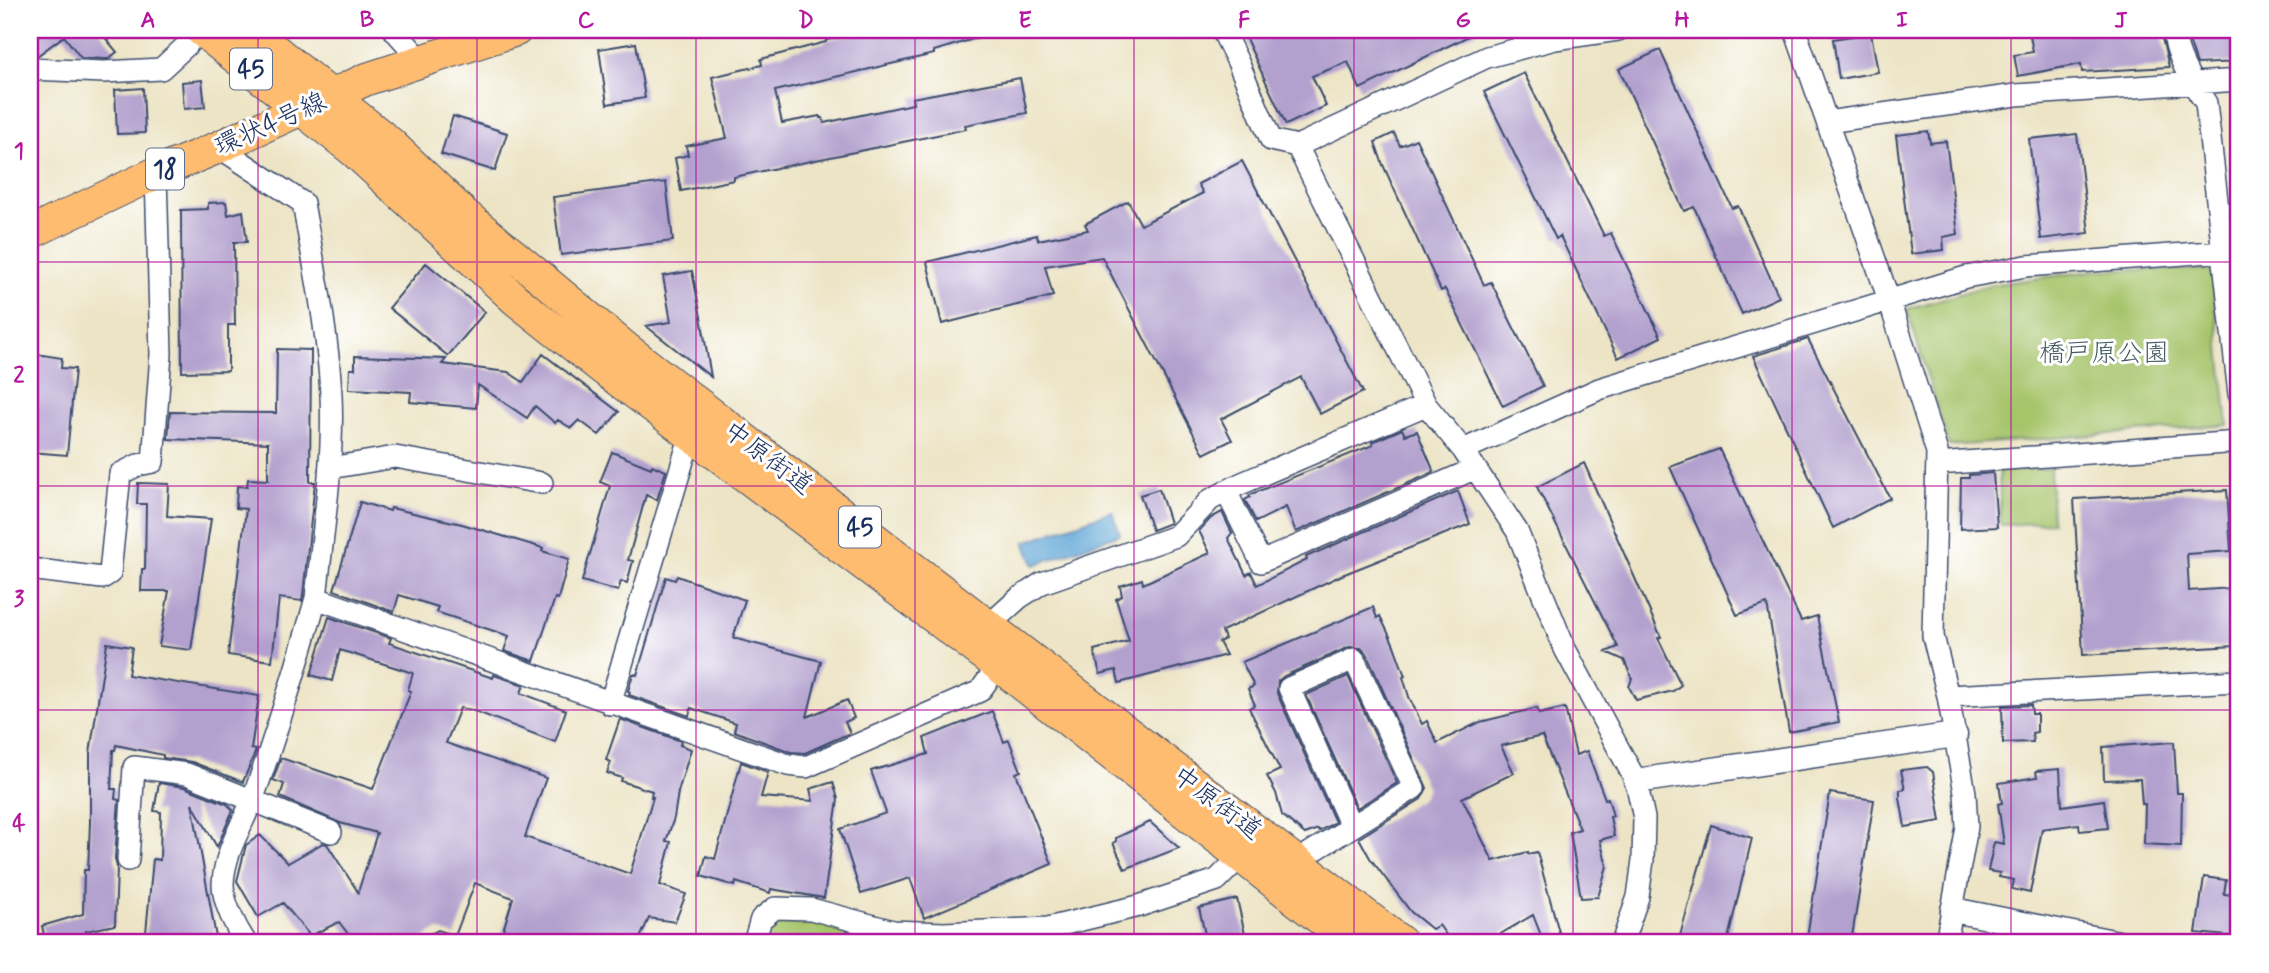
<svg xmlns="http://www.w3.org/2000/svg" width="2269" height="973" viewBox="0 0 2269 973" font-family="Mynerve,'Klee One',sans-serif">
	<rect width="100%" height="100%" fill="#fff"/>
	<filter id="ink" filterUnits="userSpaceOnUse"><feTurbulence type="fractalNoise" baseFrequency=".0143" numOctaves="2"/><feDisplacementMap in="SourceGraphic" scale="14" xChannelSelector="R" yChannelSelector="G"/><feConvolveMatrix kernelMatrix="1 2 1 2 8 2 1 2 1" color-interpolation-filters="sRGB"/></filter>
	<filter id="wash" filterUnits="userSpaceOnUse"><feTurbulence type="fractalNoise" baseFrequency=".00686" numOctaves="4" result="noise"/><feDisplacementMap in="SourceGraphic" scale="28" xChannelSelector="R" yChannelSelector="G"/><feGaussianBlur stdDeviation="1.57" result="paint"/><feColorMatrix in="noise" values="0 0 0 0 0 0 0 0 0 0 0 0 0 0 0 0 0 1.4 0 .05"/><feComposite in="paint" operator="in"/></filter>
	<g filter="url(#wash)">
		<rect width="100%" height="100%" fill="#ece4c5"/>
		<path fill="#a6c46b" stroke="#607a64" stroke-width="2" d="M2098 270H2212L2228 425 1949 446 1907 309 1990 285Z
			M2050 468 2052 522 2001 525 1999 471Z
			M807 916 881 939 880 943H763L768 924 777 918Z"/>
		<path fill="#5fa6d5" stroke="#3d6a9a" stroke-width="2" d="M1112 511 1120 534 1034 565 1025 542Z"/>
		<g id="blocks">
			<path fill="#b2a0ce" d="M30 30H99L117 52 108 59 81 58 64 36 37 56 30 47Z
				M874 30H989L990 34 934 51V54L775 91 782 123 820 116V118H823L824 123 913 104 912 98 1020 78 1027 113 965 125 966 129 777 168 734 177V180L681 191 675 158 688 155 686 146 727 138 712 77 762 65 761 59 826 42V40Z
				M1242 30H1481L1360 89 1348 62 1312 76 1326 106 1286 125Z
				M2029 30H2160L2169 67 2082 72 2081 64 2018 76 2014 55 2033 52Z
				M2199 30H2239V62L2197 64 2187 35 2200 34Z
				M1871 33 1878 72 1839 79 1833 39Z
				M636 43 645 98 607 104 599 49Z
				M1660 50 1732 208 1738 206 1779 297 1742 314 1694 207 1684 211 1619 69Z
				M1524 73 1604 236 1611 233 1661 337 1618 358 1560 236 1556 239 1484 92Z
				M202 80 205 107 184 109 182 82Z
				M143 88 145 133 117 134 115 90Z
				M453 116 507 133 495 171 441 154Z
				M1928 131 1930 143 1946 141 1958 234 1943 237 1944 250 1911 254 1896 135Z
				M1394 133 1400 146 1416 139 1484 285 1491 282 1543 386 1503 406 1445 289 1441 291 1383 165 1375 142Z
				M2077 134 2089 233 2041 239 2029 139Z
				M1242 161 1363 392 1320 414 1301 377 1221 419 1232 440 1204 454 1102 257 1045 266 1053 296 942 324 927 262 1037 235 1038 240 1088 230 1085 224 1128 201 1141 225 1203 193 1198 184Z
				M666 182 673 241 561 255 553 197Z
				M226 202 228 215 243 211 247 242H234L235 325H228V371L182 372 181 210 208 209V203Z
				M426 263 485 312 448 356 389 308Z
				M692 271 701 317 711 377 646 326 671 322 663 276Z
				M1808 339 1890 498 1833 528 1753 356Z
				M277 349 311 350 310 482H315L303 595 302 601 279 598 272 661 228 655 246 509 236 508 237 486 247 487 248 479 268 480V443L168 439 170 412 276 413Z
				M30 353 62 358 61 368 75 369 67 455 30 452Z
				M543 354 619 412 599 435 579 420 571 428 558 420 555 423 535 406 527 418 478 385 476 408 410 402 411 392 349 389 350 369H355V356L446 359 442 364 508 372 523 382Z
				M1402 429 1405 435 1417 431 1434 472 1296 532 1286 507 1256 522 1245 500 1250 497 1249 495 1373 445 1372 442Z
				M1719 449 1801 621 1817 616 1839 722 1789 732 1767 604 1737 615 1670 467Z
				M612 452 651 468 652 465 666 471 657 500 646 495 628 560 633 561 627 583 621 581 618 591 582 581 610 486 600 482Z
				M1584 463 1661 637 1658 638 1681 685 1673 691 1636 700 1629 687 1632 678 1624 660 1606 652 1618 647 1537 487Z
				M1993 473 1997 527 1960 529 1961 478H1969V475Z
				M138 483 169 484 167 516 211 519 191 650 159 646 169 591H141L142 569H145L146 504H137Z
				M1159 489 1170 523 1152 530 1140 495Z
				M2227 490 2231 551 2187 554 2189 591 2232 588 2235 646 2083 655 2074 499Z
				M1458 491 1470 524 1342 575 1222 631 1225 639 1219 642 1226 655 1119 683 1116 670 1100 674 1094 650 1129 641 1116 599 1122 596 1120 586 1142 579 1143 584 1210 553 1199 531 1211 518 1222 512 1232 533 1228 538 1246 575 1251 572 1257 585 1307 560 1306 557Z
				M360 502 390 511 391 508 462 524 543 548 542 551 569 559 558 599 555 598 534 661 504 651 509 636 436 612 438 607 399 595 394 612 334 590Z
				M677 576 745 600 733 638 821 661 807 717 847 700 854 718 845 722 850 733 805 753 791 752 734 731 736 723 691 708 689 716 629 695 630 692 628 691 633 674 637 675 666 577 675 580Z
				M1373 607 1377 618 1380 616 1393 643 1405 676 1403 677 1409 697 1422 724 1427 721 1437 743 1480 722 1537 708 1539 714 1565 708 1576 755 1587 751 1605 799 1608 798 1613 816 1610 817 1614 836 1600 840 1607 866 1598 897 1581 898 1570 832 1580 829 1542 736 1501 746 1514 773 1462 798 1493 861 1528 852V854L1537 852 1562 943H1544L1533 915 1485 943H1452L1439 925 1432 929 1411 912 1370 858 1359 838 1421 799 1427 788 1366 653 1361 648 1349 647 1284 676 1278 681 1277 693 1335 822 1319 831 1318 829 1305 834 1282 815 1276 793 1267 776 1280 770 1249 708 1255 705 1248 689 1254 686 1242 662Z
				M329 617 391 638 389 643 493 678 494 675 524 685 521 693 566 710 555 742 472 710 460 708 446 743 546 778 525 837 630 874 653 797H651L652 791 621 781 622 778 607 773 611 762 606 760 620 719 681 741 680 745 691 749 678 792 674 818 666 841 671 842 660 885 686 894 675 922 649 918 638 943H499L513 898 475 883 455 936 438 930 413 943H355L339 922 310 936 283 903 258 917 237 881 246 845 260 835 288 863 323 843 327 844 358 892 377 833 340 823 280 797 284 784 273 780 281 758 373 789 411 691 408 690 413 673 340 650 332 681 311 675Z
				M107 643 132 647 128 675 259 696 251 749 256 750 243 782 192 762 163 758V755L116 745 115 750H113L111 789H116L115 799 119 800 115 859 117 867 115 925 86 931 90 943H59L57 938 45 940 42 926 83 914 84 870H88L90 822V753Z
				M1348 676 1397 783 1357 808 1306 695Z
				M2031 705 2032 714H2037V732L2032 733 2033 742 2003 743 2002 706Z
				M992 711 1004 742 1009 740 1021 771 1016 773 1052 864 924 918 910 878 861 894 840 829 886 813 871 771 928 754 924 738Z
				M2174 742 2177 793H2182L2181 846 2144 844 2145 804H2142L2140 779 2104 780 2103 747Z
				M741 762 768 772 761 797 813 801 810 789 833 782 838 799 824 898 771 889 770 893 736 882 735 886 701 876 706 856 715 859Z
				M1927 767 1933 772 1941 821 1905 827 1900 798V790L1905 789 1901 770Z
				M2060 769 2062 806 2104 800 2108 828 2080 831 2079 824 2042 829 2030 893 2012 889 2014 880 1999 877 2000 873 1988 871 1994 842 2004 844 1998 804 2002 803 1999 783 2037 777 2036 771Z
				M159 783 184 787 227 804 233 810 217 847 192 803 217 943H145L153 859 160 860 161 812 154 811Z
				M1830 793 1874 800 1851 943H1806Z
				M1150 822 1179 848 1125 869 1113 843 1116 841V838Z
				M1711 825 1752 838 1727 943H1678Z
				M2204 877 2226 880 2224 894 2239 896V937L2196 933Z
				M1237 899 1247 943H1207L1199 908Z"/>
		</g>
	</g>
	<g filter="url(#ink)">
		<use href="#blocks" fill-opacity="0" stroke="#3a4a6d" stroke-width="2"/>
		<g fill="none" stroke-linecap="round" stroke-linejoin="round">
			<g stroke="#3a4a6d" stroke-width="24">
				<path id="minor" d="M394 30 421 60
					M1222 30 1238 62 1271 140 1297 146
					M1618 30 1555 39 1487 57 1297 146 1426 405 1463 450 1517 531 1565 649 1636 781 1644 818 1643 860 1638 897 1622 943
					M1795 30 1889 300 1937 452 1933 636 1948 696 1965 793 1967 827 1946 943
					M2173 30C2177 58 2190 81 2206 103L2239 394
					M30 69 104 72 161 69 187 45 198 30
					M1827 122 2016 95 2239 80
					M219 147 303 203C314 266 328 331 331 395 334 462 323 531 316 598L788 765 806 767 980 691 1005 656
					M1463 450 1599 389 1966 277 2026 266 2224 251
					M1937 464 2239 442
					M330 468 395 457 542 483
					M1226 491 1261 562 1474 469
					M30 569 102 578 110 573 120 474 138 465 153 462 161 354 156 173
					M981 635 988 626 1019 598 1042 583 1176 536 1210 500 1240 484 1426 405
					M1948 696 2239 681
					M610 704 691 434
					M128 860 134 767 187 774 331 832
					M1297 861 1414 788 1354 659 1289 688 1351 826
					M246 943C236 928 223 903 223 884 224 853 242 826 253 798 277 732 297 666 316 598
					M754 943 761 919 775 908 811 909 893 931 944 933 1048 928 1139 906 1217 880 1240 857"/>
			</g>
			<g stroke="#3a4a6d" stroke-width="27">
				<path id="tertiary" d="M1636 781 1955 735
					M1953 910 2118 943"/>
			</g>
			<g stroke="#3a4a6d" stroke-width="34">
				<path id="primary" d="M201 30 354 151 516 300 603 369 998 665 1351 943
					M250 30 390 143 463 213 628 350 1402 943
					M30 233 156 173 219 147 367 79 516 30"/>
			</g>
			<use href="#minor" stroke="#fff" stroke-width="21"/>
			<use href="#tertiary" stroke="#fff" stroke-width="24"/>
			<use href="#primary" stroke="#fdbc70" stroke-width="32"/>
		</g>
	</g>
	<path fill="none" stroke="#b5179e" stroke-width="2" stroke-opacity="0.55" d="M258 30V943M477 30V943M696 30V943M915 30V943M1134 30V943M1354 30V943M1573 30V943M1792 30V943M2011 30V943M30 262H2239M30 486H2239M30 710H2239"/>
	<g text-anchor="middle" stroke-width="6" stroke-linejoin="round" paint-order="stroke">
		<g fill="#fff" stroke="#5f6d8e" stroke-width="2">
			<rect x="230" y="48.5" width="42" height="41" rx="5"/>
			<rect x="146" y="148.5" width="38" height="41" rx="5"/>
			<rect x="839" y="506.5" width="42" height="41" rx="5"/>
		</g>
		<g font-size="24" font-weight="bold" fill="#1b2f5e">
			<text x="251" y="77">45</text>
			<text x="165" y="177">18</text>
			<text x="860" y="535">45</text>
		</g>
		<g font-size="26" fill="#1b2f5e" stroke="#fff">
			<text transform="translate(270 123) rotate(-24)" y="9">環状4号線</text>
			<text transform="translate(769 457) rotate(37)" y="9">中原街道</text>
			<text transform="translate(1218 802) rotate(37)" y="9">中原街道</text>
		</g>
		<g font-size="26" fill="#455c62" stroke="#fff">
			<text x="2104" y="361">橋戸原公園</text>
		</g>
	</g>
	<rect width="2269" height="973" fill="none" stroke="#fff" stroke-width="77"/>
	<rect x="38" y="38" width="2192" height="896" fill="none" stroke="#b5179e" stroke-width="2.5"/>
	<g font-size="23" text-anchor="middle" font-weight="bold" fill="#b5179e">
		<text x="148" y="27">A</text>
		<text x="367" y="27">B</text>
		<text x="586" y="27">C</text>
		<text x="806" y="27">D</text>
		<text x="1025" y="27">E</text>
		<text x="1244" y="27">F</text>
		<text x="1463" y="27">G</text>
		<text x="1682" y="27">H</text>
		<text x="1902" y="27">I</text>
		<text x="2121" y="27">J</text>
		<text x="19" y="158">1</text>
		<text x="19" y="382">2</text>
		<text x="19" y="606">3</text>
		<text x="19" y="830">4</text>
	</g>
</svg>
